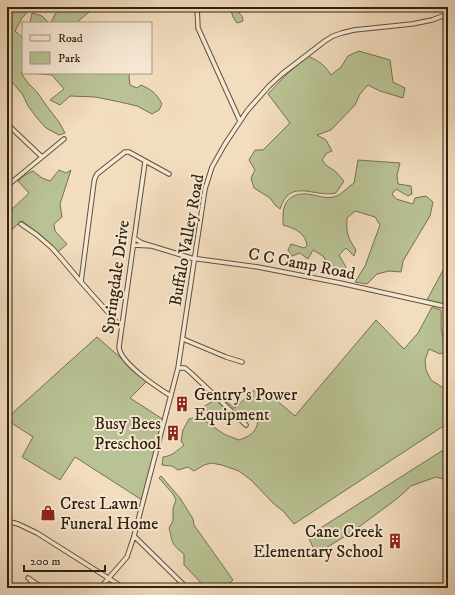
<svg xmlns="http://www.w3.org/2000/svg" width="455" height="595" viewBox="0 0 455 595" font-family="'IM FELL DW Pica',serif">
	<rect width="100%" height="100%" fill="#f3ddbf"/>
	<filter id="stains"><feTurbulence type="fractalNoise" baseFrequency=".005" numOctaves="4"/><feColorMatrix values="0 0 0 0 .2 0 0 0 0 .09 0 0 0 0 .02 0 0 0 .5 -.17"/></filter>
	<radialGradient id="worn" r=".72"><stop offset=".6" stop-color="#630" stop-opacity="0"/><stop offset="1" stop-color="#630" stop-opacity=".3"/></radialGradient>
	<path fill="#b9c294" stroke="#747251" d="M7 7H22L29 10 22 18 15 31 23 38V72L21 73 28 83 37 92 46 105 59 122 65 133 59 135 46 128 37 118 28 106 23 95 13 83 7 85Z
		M62 7H95L76 23H51L55 14Z
		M230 7H236C237 9 238 11 239 13 242 16 243 17 243 21L237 23 233 17Z
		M32 13 42 16 49 23H30Z
		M359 51 390 60 393 82 405 88 403 98 380 91 368 85 360 94 355 105 331 130 317 135 326 140 332 151 327 153 322 160 327 166 335 171 344 181 336 193C314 198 290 177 280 209L275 205 270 198 254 188 251 178 255 170 249 160 255 150H263L290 123 268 94 286 75 308 56C320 62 324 64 331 75L341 67 348 56Z
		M28 73H130L129 76 130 85 137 88 141 85C152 90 156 93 162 104L159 110 152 114 137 106 120 102 95 97 70 96 60 105 50 100 64 89 52 75Z
		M358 160 400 163 397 175 398 184 411 186 412 194 408 196 396 189 392 194 396 199 413 204 415 198 426 196 433 202 430 216 403 261 401 272 389 271 377 274 367 284 355 282 365 266 380 225 375 217 355 211 347 218C346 233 348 238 356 250L354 256 346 248 339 255 346 267 340 273 336 268H330L323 256 313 250 308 259 300 253 292 256 288 250 291 244 304 248 307 246C306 232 293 228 283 225 283 214 282 203 292 197 307 188 323 202 337 196 343 193 349 186 354 183Z
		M59 170 66 173 71 170 60 204 62 217 54 224 55 231 67 244 58 252 42 236 22 221 18 224 7 234V214L29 193 18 181 25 175 33 171 42 178 50 181Z
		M448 261V306L427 300Z
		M432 307 441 310C442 318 440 327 442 334 443 340 448 345 448 350L440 354 429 349 425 360 426 370 431 380 445 389H448V423L294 524 284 512 273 503 251 480 239 471 222 465 211 463 204 465 194 471 188 467 178 470 172 466 162 465 163 457C172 456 177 451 184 445L181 441 183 430 189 419C201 415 213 427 224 434 228 436 234 438 239 440 250 436 256 433 258 421H249L240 417 233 421 197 411 216 399 227 402 235 408 253 391 261 387 295 416 376 320 404 349 418 333Z
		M97 337 147 381 130 398 164 420 142 500 75 457 60 480 22 457 33 437 7 420V418Z
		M448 447V480L436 477 411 486 398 498 352 532 316 554 308 536Z
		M161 476 180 498 193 519 194 525 233 580 224 588H206L184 565V554C171 544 173 543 169 528L173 521V508L176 500 173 494 159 478Z"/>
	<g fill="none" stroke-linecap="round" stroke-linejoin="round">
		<path stroke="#707e70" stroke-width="1" d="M422 585 439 584 448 581"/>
		<g stroke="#60503a" stroke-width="5.5">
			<path id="minor" d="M197 7 198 28 240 121
				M7 124 42 157
				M145 162 119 347C120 363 158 388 171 396
				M7 186 64 139
				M21 224 37 235 52 248 60 257 81 282 121 327
				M133 245 152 246 142 243 134 238
				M152 246 191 258 258 267 340 283 448 307
				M81 282 94 182 95 178 97 174 125 152H129L169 174
				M183 339 226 357 242 362
				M178 368H185L191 373 246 425
				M7 521 18 524 37 533 124 588
				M134 536 187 588
				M28 578 43 588
				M30 580 36 588
				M100 588 127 557 134 536 178 368 205 189 212 167 225 144 247 111 269 86 282 74 325 41 333 36 342 33 354 30 412 24 432 20 448 14"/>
		</g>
		<use href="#minor" stroke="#f7e9d5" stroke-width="3.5"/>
	</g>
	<defs>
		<g id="building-bare" transform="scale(1.2)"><path d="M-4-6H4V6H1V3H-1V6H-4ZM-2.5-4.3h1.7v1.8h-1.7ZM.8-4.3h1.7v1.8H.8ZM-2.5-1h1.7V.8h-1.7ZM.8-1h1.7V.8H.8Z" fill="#8f2418" stroke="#f7e9d5" stroke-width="2.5" paint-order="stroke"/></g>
		<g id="shop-bare" transform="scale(1.2)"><path d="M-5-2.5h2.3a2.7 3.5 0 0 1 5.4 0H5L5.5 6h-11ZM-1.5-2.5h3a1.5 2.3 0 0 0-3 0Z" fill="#8f2418" stroke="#f7e9d5" stroke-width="2.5" paint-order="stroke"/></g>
	</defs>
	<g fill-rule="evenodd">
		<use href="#building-bare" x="182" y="404"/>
		<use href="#building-bare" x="173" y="433"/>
		<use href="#shop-bare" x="48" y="513"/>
		<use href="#building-bare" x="395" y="541"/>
	</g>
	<g text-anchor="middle" stroke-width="4" stroke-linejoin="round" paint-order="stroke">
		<g font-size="17" fill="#2f210e" stroke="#f7e9d5">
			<text transform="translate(186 240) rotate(-80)" y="6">Buffalo Valley Road</text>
			<text transform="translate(302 263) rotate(11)" y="6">C C Camp Road</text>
			<text transform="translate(115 277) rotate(-82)" y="6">Springdale Drive</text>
		</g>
		<g font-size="17" fill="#2f210e" stroke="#f7e9d5" text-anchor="start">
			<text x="194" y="400">Gentry's Power<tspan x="194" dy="20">Equipment</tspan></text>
			<text x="161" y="429" text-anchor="end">Busy Bees<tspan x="161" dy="20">Preschool</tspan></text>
			<text x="60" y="509">Crest Lawn<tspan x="60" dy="20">Funeral Home</tspan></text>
			<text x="383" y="537" text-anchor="end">Cane Creek<tspan x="383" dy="20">Elementary School</tspan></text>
		</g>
	</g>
	<rect width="455" height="595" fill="none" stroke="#f3ddbf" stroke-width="24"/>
	<rect x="8" y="8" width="439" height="579" fill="none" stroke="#2f210e" stroke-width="2"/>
	<rect x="12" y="12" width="431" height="571" fill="none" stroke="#2f210e"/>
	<rect x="22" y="22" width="130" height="52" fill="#f7e9d5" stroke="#a79985"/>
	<rect x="30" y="35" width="20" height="6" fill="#f7e9d5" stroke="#a79985"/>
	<text x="58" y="42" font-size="12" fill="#2f210e">Road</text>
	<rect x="30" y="52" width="20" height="12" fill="#b9c294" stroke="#a79985"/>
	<text x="58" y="62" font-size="12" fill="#2f210e">Park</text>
	<path d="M24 565v6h81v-6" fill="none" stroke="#2f210e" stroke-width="2"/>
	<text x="30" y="565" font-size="12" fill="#2f210e" stroke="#f7e9d5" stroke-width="3" paint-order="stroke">200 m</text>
	<rect width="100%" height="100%" filter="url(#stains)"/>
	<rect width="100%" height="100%" fill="url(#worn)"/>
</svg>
